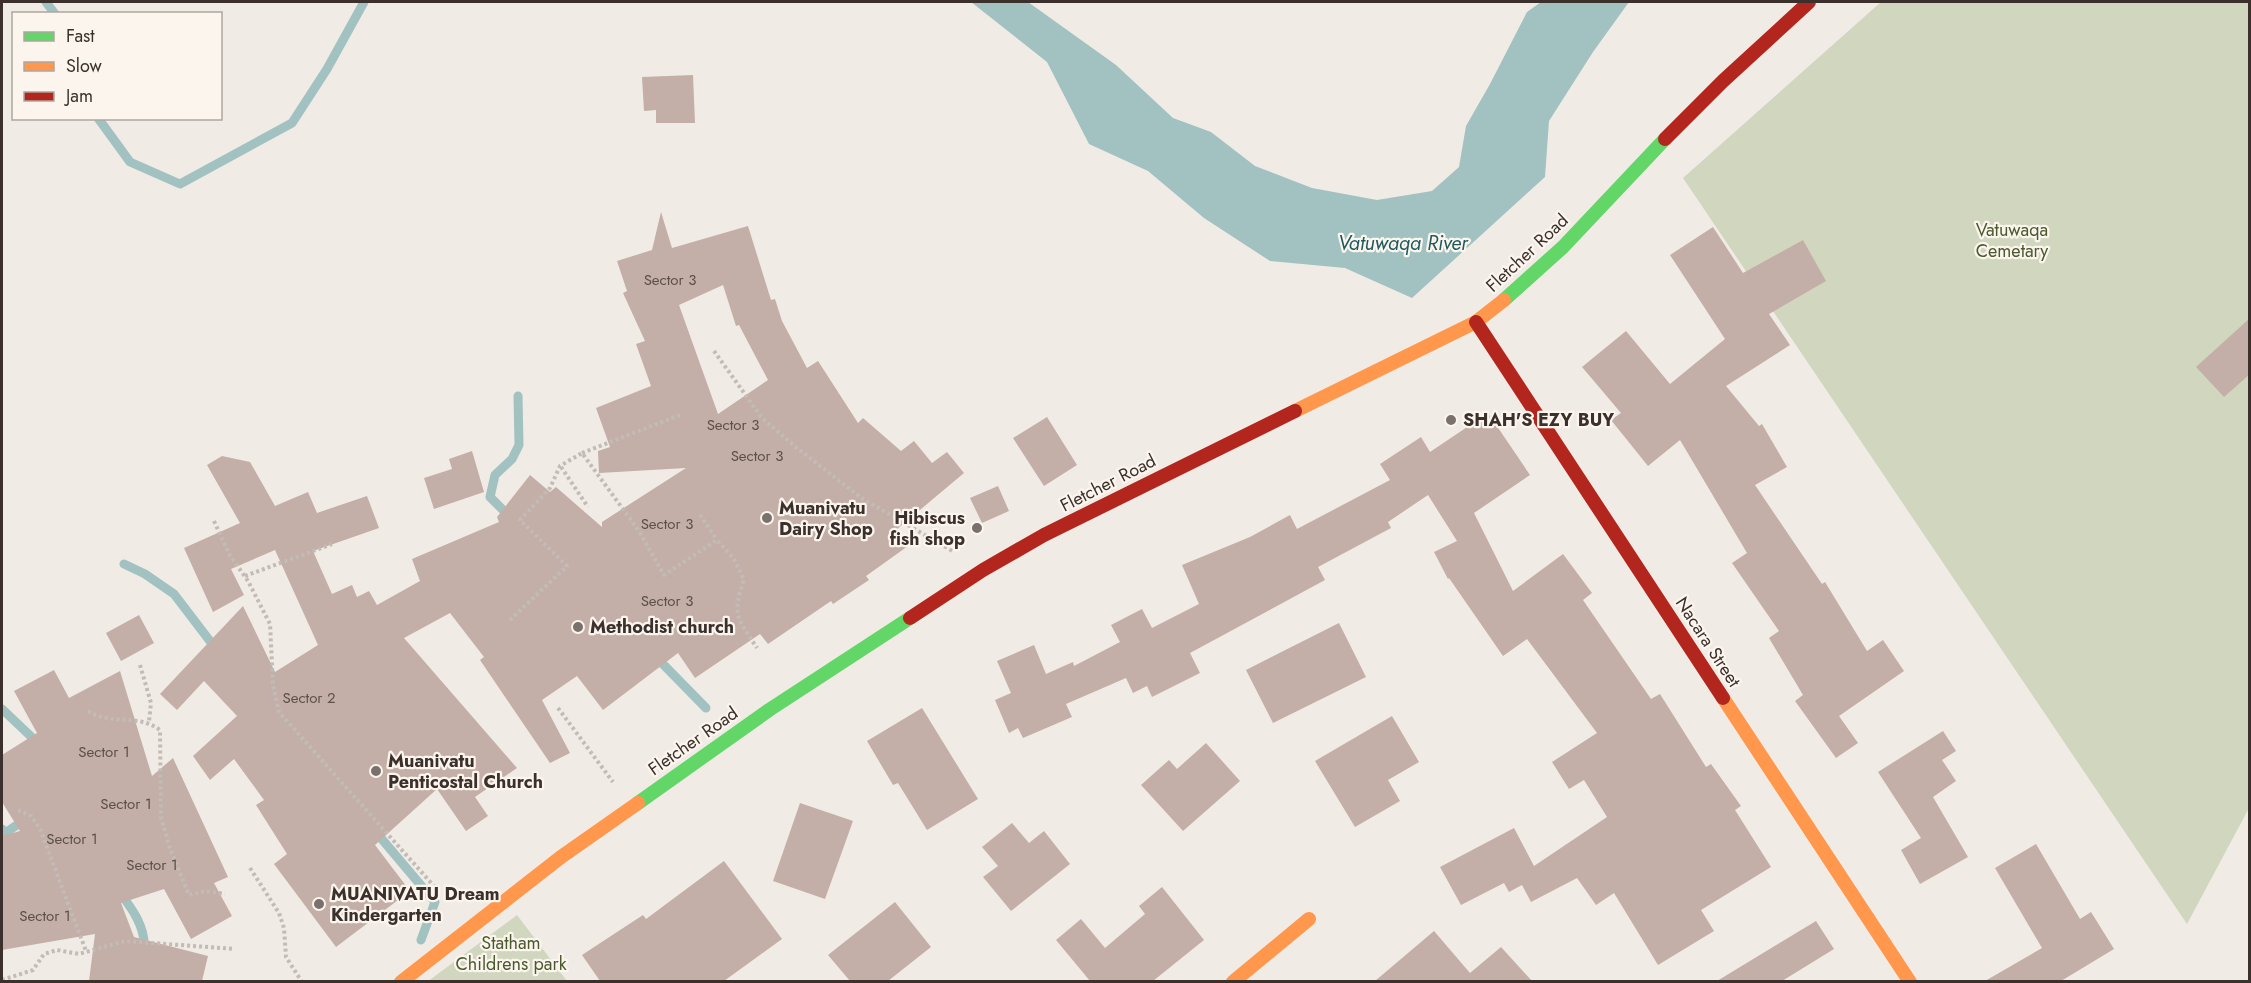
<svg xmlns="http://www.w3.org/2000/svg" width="2251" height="983" viewBox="0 0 2251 983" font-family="Jost,sans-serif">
	<rect width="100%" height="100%" fill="#f0ebe5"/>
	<path fill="#d1d6bf" d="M1881 2H2249V808L2187 924 1683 178Z
		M517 915 567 981 427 982Z"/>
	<path fill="#a1c2c1" d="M971 2H1028L1116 65 1173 118 1211 132 1255 166 1312 188 1377 200 1432 191 1459 167 1466 126 1490 84 1527 12 1541 2H1629L1593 52 1549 121 1545 177 1412 298 1345 268 1270 261 1204 218 1148 171 1089 144 1047 62Z"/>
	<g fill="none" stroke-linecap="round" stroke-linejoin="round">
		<path stroke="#a1c2c1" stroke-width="9" d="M46 2 55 14
			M98 118 130 162 180 184 292 123 327 69 364 2
			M511 518 490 497 495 475 512 459 519 445 518 396
			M124 564 145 574 174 594 216 649
			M655 656 706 708
			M2 709 40 745
			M2 829 5 833 20 823H26
			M375 831 435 902 421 940
			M119 892C132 908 146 928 144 949"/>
	</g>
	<path fill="#c3afa7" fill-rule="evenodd" d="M693 75 695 123H656V110L644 111 642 77Z
		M661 212 672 248 748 226 771 300 775 299 782 321 807 368 818 361 858 423 863 418 901 451 914 441 932 463 947 452 964 473 896 530 908 546 866 576 869 580 833 604 831 601 768 644 760 634 695 678 678 653 603 710 577 676 542 700 570 753 550 763 480 660 484 657 450 613 404 638 517 768 475 797 488 816 466 831 437 789 375 845 410 891 336 947 274 864 287 854 256 805 264 800 234 759 210 780 193 756 237 716 204 681 177 710 160 694 243 606 275 672 318 645 275 550 231 569 244 595 213 612 184 548 240 523 207 465 222 456 250 462 275 506 308 492 317 513 367 496 379 528 313 551 332 594 352 585 357 597 369 591 377 605 420 581 412 559 499 522 497 517 530 475 550 492 556 487 602 527V522L686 468 599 473 598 451 610 447 596 408 651 386 636 344 645 341 623 293 627 291 617 261 652 250ZM723 285 736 326 739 325 768 380 718 414 679 305Z
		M1713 227 1743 273 1803 240 1826 281 1769 314 1790 345 1726 386 1759 426 1762 424 1787 467 1755 485 1822 584 1825 582 1867 651 1883 640 1904 671 1839 716 1858 743 1836 758 1795 701 1803 695 1769 638 1779 631 1732 563 1747 553 1680 440 1648 466 1611 420 1621 413 1582 367 1626 331 1670 384 1725 339 1670 255Z
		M2250 318V374L2224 397 2196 367Z
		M1488 413 1530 475 1474 513 1513 591 1563 554 1592 593 1583 600 1651 699 1660 694 1706 767 1711 764 1741 806 1735 810 1771 867 1701 910 1714 931 1658 965 1614 893 1596 905 1577 878 1531 902 1522 885 1509 892 1504 883 1461 905 1440 867 1514 828 1534 866 1607 817 1584 780 1569 789 1552 762 1597 733 1527 639 1503 656 1449 578 1448 579 1434 552 1457 541 1428 495 1388 522 1391 528 1318 567 1325 580 1190 653 1200 673 1152 697 1147 686 1133 693 1126 678 1066 704 1072 717 1023 738 1018 728 1009 733 995 700 1011 693 997 661 1034 645 1046 674 1073 662 1074 666 1120 642 1111 625 1142 609 1152 628 1199 604 1182 565 1250 537 1290 515 1297 529 1390 480 1380 464 1421 437 1430 452Z
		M1047 417 1077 465 1044 486 1013 438Z
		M472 451 484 492 434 509 424 478 452 469 449 459Z
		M998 486 1009 511 982 523 970 498Z
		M139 615 154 643 121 661 106 633Z
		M1339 623 1366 677 1273 723 1246 670Z
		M54 670 69 698 120 671 152 776 173 758 228 877 214 883 232 916 191 939 164 889 121 903 134 937 208 956 202 981H89L95 934 2 950V836L20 831 2 802V755L37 733 14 691Z
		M922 708 978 799 927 830 898 783 893 785 867 741Z
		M1392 716 1419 762 1388 780 1400 801 1355 827 1315 761Z
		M1943 731 1956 751 1942 760 1956 781 1933 797 1968 857 1920 884 1901 850 1921 838 1878 772Z
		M1206 743 1240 781 1183 831 1141 785 1169 760 1177 769Z
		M800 803 853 821 825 899 773 881Z
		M1012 823 1029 843 1044 831 1070 864 1011 911 983 877 998 866 982 847Z
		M2036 844 2080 919 2091 912 2114 949 2061 981H1985L2042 948 1995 868Z
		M724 861 782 939 724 981H600L582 955 643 915 646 919Z
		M1162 887 1204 940 1153 981H1090L1056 940 1081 919 1105 948 1145 914 1139 906Z
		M895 902 931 947 888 981H850L828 955Z
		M1816 921 1834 949 1782 981H1717Z
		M1434 931 1470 973 1501 947 1532 981H1375Z"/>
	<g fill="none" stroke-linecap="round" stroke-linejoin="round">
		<path stroke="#c2bbb6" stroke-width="4" stroke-dasharray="3 3" stroke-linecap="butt" d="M714 351 762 418 797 448 860 497 954 552
			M582 453 680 415
			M561 467 588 507
			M700 515 717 540
			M214 521 229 554 248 581 270 624 273 685 279 712 441 894
			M245 576 332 544
			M510 620 567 566 520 520 550 488 560 466 582 453 639 531 664 575 717 540 734 559 744 580C731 615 738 619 757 648
			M140 665 151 703 149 722
			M558 708 613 782
			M88 711C112 726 137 713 160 730L161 818 171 851 189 895 206 891 225 894
			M18 810 31 816 40 829 86 951
			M250 868 279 913 284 928 286 957 302 982
			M2 980 33 970 44 954 57 950 79 954 125 941 235 949"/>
		<path stroke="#63d668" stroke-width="14" d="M1504 300 1563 247 1665 139
			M638 803 769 710 910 618"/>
		<path stroke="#ff974d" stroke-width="14" d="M1295 411 1476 322 1504 300
			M1723 698 1910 982
			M401 982 561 857 638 803
			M1233 982 1309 919"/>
		<path stroke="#b3261e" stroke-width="14" d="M1665 139 1723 81 1809 2
			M1476 322 1723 698
			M910 618 983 570 1044 535 1295 411"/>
	</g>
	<g fill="#7a716c" stroke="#fbf5ee" stroke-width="2">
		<circle cx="1451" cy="420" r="6"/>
		<circle cx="767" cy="518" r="6"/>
		<circle cx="977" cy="528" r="6"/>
		<circle cx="578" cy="627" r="6"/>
		<circle cx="376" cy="771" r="6"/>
		<circle cx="319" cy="904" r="6"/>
	</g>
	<g text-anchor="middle" stroke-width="4.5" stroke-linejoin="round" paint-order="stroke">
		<g font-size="15" fill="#5d504a">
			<text x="670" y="285">Sector 3</text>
			<text x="733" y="430">Sector 3</text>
			<text x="757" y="461">Sector 3</text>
			<text x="667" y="529">Sector 3</text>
			<text x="667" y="606">Sector 3</text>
			<text x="309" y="703">Sector 2</text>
			<text x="104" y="757">Sector 1</text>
			<text x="126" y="809">Sector 1</text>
			<text x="72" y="844">Sector 1</text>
			<text x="152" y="870">Sector 1</text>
			<text x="45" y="921">Sector 1</text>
		</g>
		<g font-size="18" fill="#4a5a2e" stroke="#fbf5ee">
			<text x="2012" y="236">Vatuwaqa<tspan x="2012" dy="21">Cemetary</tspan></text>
			<text x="511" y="949">Statham<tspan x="511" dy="21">Childrens park</tspan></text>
		</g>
		<g font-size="18" fill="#3b302b" stroke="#fbf5ee">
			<text transform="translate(1527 253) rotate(-43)" y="6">Fletcher Road</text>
			<text transform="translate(1108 483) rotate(-27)" y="6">Fletcher Road</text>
			<text transform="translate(1708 642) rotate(57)" y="6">Nacara Street</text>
			<text transform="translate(693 741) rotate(-35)" y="6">Fletcher Road</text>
		</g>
		<g font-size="18" font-weight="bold" fill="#3b302b" stroke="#fbf5ee" text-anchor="start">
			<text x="1463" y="426">SHAH'S EZY BUY</text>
			<text x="779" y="514">Muanivatu<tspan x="779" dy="21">Dairy Shop</tspan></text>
			<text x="965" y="524" text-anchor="end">Hibiscus<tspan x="965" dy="21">fish shop</tspan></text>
			<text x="590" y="633">Methodist church</text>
			<text x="388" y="767">Muanivatu<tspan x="388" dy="21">Penticostal Church</tspan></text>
			<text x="331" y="900">MUANIVATU Dream<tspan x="331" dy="21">Kindergarten</tspan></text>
		</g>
		<g font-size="20" font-style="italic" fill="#1f5a5e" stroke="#fbf5ee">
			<text x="1403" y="250">Vatuwaqa River</text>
		</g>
	</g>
	<rect width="2251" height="983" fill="none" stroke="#3b302b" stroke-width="6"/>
	<rect x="12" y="12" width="210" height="108" fill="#fbf5ee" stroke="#aea6a0" stroke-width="1.5"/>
	<rect x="24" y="32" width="30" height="9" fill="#63d668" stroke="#aea6a0" stroke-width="1.5"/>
	<text x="66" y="42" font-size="18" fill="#3b302b">Fast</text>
	<rect x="24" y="62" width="30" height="9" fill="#ff974d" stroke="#aea6a0" stroke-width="1.5"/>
	<text x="66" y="72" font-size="18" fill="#3b302b">Slow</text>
	<rect x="24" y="92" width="30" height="9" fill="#b3261e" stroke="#aea6a0" stroke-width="1.5"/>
	<text x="66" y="102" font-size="18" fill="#3b302b">Jam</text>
</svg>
